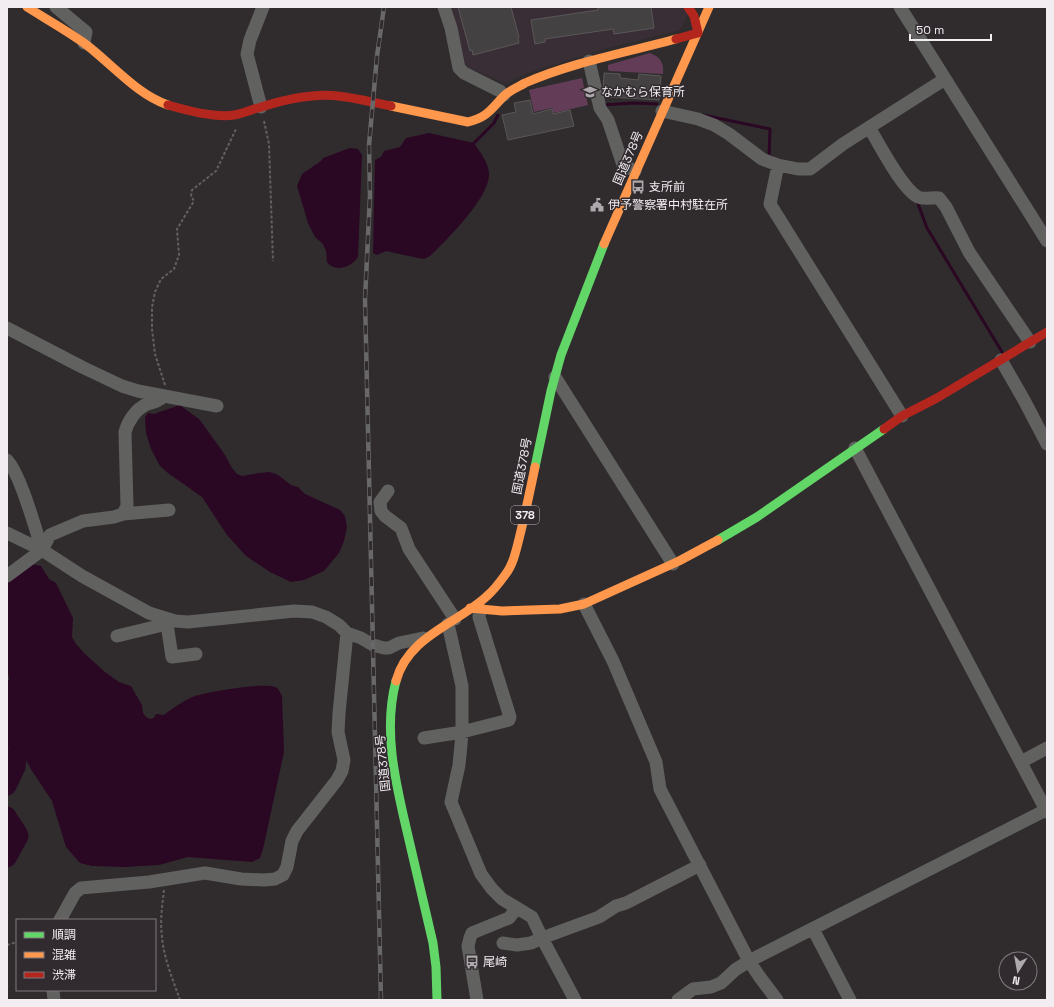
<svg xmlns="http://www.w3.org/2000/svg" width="1054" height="1007" viewBox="0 0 1054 1007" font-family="'Space Grotesk','Noto Sans JP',sans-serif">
	<rect width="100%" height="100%" fill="#302c2e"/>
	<path fill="#392e35" d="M451 7H684L688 14 680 30 603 49 521 75 507 84 470 68 466 65Z"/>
	<path fill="#633d58" d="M650 53C661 57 664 64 663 74L610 71 608 70V65Z
		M582 78 588 105 554 113 552 108 534 112 529 90Z"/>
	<path fill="#2a0722" d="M429 133 474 143C480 152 488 162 489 173 491 196 447 240 430 256L424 259 418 258 386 251 377 255 373 253 375 160 381 157 384 151 400 147 406 138Z
		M350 148 358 149 362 155 358 257C352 267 335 273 327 262L326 251 323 244 315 237 308 223 297 186 302 174 321 161 323 158Z
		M180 405 200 420 225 455 232 468 237 474 242 476 259 473 270 472 278 475 291 485 298 487 305 494 340 510 345 516 347 527 344 541 339 553 324 571 304 580 291 582 270 572 246 556 227 535 202 497 168 473 160 466 151 449 146 433 145 417 148 413 154 414Z
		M31 564 41 566 49 579 56 583 73 618 72 637 76 644 85 654 105 672 119 682 131 686 142 705 143 713 146 717 150 719 154 718 156 714 164 715C173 708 184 700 195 696 208 692 264 682 275 687 278 688 280 692 282 696L284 752 263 849 260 858 252 862 188 857 159 865 124 867 92 866 80 863 66 847 52 801 32 771 24 756 7 667V583Z"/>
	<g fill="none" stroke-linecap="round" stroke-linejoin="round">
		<path stroke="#2a0722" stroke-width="3" d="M603 105 633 103 657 104
			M703 115 770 129 769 156 772 157
			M474 143 494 123 498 115
			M917 201 927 228 1002 352"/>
		<path stroke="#2a0722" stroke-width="19" d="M7 689 18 748 16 767 7 786
			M7 816C10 823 17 829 19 836L7 858"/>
	</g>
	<path fill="#444143" stroke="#5a5759" d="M458 7H511L519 37 518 38 519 43 473 55 472 50 470 51Z
		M598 7H651L654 28 614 34 613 29 545 39V42L535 44 531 20 598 10Z
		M604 73 620 74V78L638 80 639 74 661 76 659 100 610 97 611 93 603 92Z
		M530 100 533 114 552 109 553 114 570 110 574 126 508 140 502 115 516 112 514 103Z"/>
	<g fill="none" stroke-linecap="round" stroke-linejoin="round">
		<path stroke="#616161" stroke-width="2" stroke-dasharray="3 2" stroke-linecap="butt" d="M264 121 269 144 273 261
			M165 385 155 354 152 329V307L155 292 161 279 174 269 179 255 177 229 194 201 191 196 192 190 216 171 236 129
			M164 890C162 906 160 922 162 937 164 959 173 980 180 1000
			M7 945 17 942"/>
		<path stroke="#616160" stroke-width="13" d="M56 7 86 32 84 43
			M444 7 451 28 459 68 464 73 500 91 504 95
			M900 7 1047 241
			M589 61 600 108 608 120 623 165 635 171
			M261 107 247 54 250 40 263 7
			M662 111 698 119 714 125 729 134 762 159 778 165 798 169H810L843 144 945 79
			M869 127C879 144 902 189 918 197 924 200 933 197 939 198L946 207 969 252 1030 342
			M778 165 770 204 902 416
			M7 328 82 367 122 386 138 391 217 406
			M1001 360 1024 400 1047 444
			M555 377 673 564
			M855 448 1047 812
			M7 460C20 473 36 530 42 550
			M388 491 380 502 381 511 385 516 401 528 409 549 455 619
			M123 514 169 510
			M7 533 42 550 82 576 149 613 175 621 188 622 294 611 312 612 326 617 339 625 347 633 361 638 373 645 384 648H389L399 643 423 638
			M7 576 42 550 50 535 83 521 114 517 123 514 127 506 125 432C128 421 136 409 147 404 154 402 159 401 164 396
			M584 604 613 661 656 762 660 789 749 961 759 976 777 1000
			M168 619 167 624 172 657 196 654
			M448 624 462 686V734L459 765 451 802 481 874 492 889 502 899 532 917 542 938 575 1000
			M117 636 167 624
			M424 738 462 732 509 720 510 717 479 617 480 609
			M1021 762 1047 748
			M60 920 75 893 81 888 149 882 205 873 241 879 264 880 275 879 283 875 287 867 292 841 297 831 337 780 342 771 344 760 338 732 339 713 347 633
			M813 929 850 1000
			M503 943 517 945 531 943 542 938 599 917 616 906 626 903 700 865
			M53 990 54 1000
			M477 1000 468 946 470 938 472 933 509 918 517 908
			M678 1000 693 989 711 987 721 983 735 970 749 961 1046 810"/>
		<path stroke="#63d668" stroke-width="9" d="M535 467 551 391 561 355 604 244
			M718 540 757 517 884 429
			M396 681C382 733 397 788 409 840 417 874 425 909 433 943L436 967 437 1000"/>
		<path stroke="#ff974d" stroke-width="9" d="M27 7C46 19 66 30 84 43 111 63 136 94 168 105
			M391 106 468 122C488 117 491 109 504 96 510 90 518 87 525 83 573 62 625 53 676 39
			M604 244 709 7
			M470 608 502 611 560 609 584 604 679 561 718 540
			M396 681C408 636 457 624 487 596 494 590 500 582 505 575 513 565 516 551 519 539 525 515 530 491 535 467"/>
		<path stroke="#b3261e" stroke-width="9" d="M676 39 698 33 694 16 688 7
			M168 105C185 110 216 118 234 115 242 114 250 110 258 108 274 103 295 97 312 96 339 93 365 101 391 106
			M884 429 902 416 937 398 1047 332"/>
		<g stroke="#696869" stroke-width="4.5">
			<path id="rail" d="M381 1000 365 299 370 196 369 145 377 56 384 7"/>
		</g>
		<use href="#rail" stroke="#312b2f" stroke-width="3" stroke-dasharray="9" stroke-linecap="butt"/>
	</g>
	<defs>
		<g id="school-bare" transform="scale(1.08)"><path d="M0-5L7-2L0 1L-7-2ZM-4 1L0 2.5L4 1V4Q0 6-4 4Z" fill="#aea9ac" stroke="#312b2f" stroke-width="2.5" paint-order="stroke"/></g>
		<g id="bus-bare" transform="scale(1.08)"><path d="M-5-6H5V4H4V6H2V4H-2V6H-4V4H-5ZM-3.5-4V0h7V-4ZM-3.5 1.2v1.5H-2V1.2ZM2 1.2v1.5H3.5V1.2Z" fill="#aea9ac" stroke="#312b2f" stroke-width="2.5" paint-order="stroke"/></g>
		<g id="civic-bare" transform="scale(1.08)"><path d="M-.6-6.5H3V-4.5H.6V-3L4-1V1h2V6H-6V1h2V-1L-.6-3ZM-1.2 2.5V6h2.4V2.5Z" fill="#aea9ac" stroke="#312b2f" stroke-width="2.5" paint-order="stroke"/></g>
	</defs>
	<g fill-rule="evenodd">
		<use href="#school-bare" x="590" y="92"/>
		<use href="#bus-bare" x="638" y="187"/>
		<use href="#civic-bare" x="597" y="205"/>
		<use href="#bus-bare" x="472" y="962"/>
	</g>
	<g text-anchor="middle" stroke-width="3" stroke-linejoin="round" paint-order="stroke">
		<rect fill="#312b2f" stroke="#b8b3b6" stroke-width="1" x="511" y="506" width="28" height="18" rx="3"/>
		<g font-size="11" font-weight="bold" fill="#f2edf0">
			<text x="525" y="519">378</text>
		</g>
		<g font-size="12" fill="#f2edf0" stroke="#312b2f" text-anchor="start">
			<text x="601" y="96">なかむら保育所</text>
			<text x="649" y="191">支所前</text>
			<text x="608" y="209">伊予警察署中村駐在所</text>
			<text x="483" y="966">尾崎</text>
		</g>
		<g font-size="12" fill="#f2edf0" stroke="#312b2f">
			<text transform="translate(628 158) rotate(-67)" y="4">国道378号</text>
			<text transform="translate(522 466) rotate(-79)" y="4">国道378号</text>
			<text transform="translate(383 763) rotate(-96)" y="4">国道378号</text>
		</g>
	</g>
	<rect width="1054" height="1007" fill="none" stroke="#f2edf0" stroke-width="16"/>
	<rect x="16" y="919" width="140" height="72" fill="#312b2f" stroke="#7e797c"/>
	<rect x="24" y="932" width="20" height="6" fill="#63d668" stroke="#7e797c"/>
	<text x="52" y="939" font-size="12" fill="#f2edf0">順調</text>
	<rect x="24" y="952" width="20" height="6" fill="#ff974d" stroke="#7e797c"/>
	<text x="52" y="959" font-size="12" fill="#f2edf0">混雑</text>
	<rect x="24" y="972" width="20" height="6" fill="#b3261e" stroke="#7e797c"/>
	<text x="52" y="979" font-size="12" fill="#f2edf0">渋滞</text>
	<g transform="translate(1018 971) rotate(191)"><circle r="19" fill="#312b2f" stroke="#7e797c"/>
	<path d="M0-3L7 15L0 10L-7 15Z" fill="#aea9ac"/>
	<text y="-6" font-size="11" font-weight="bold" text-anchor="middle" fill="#f2edf0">N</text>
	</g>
	<path d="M910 34v6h81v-6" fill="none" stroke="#f2edf0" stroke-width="2"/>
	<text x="916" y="34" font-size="12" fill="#f2edf0" stroke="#312b2f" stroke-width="3" paint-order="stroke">50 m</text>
</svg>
